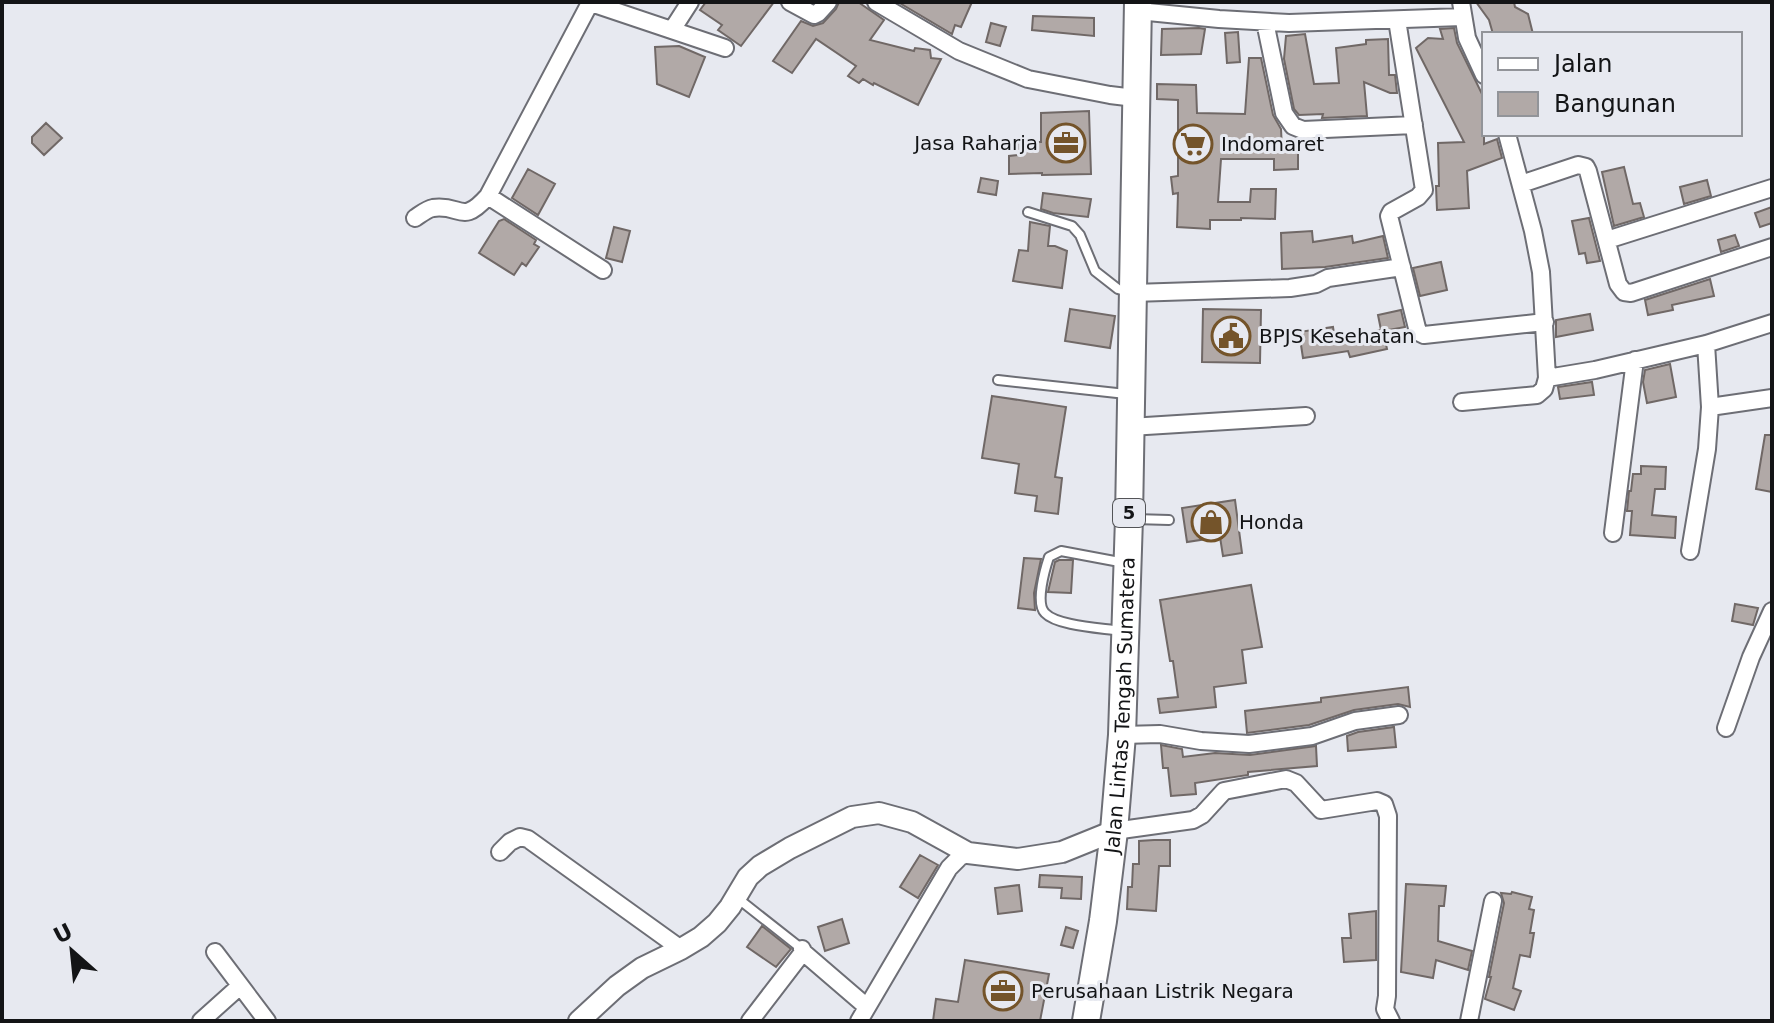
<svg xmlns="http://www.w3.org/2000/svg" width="1774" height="1023" viewBox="0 0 1774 1023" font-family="'DejaVu Sans',sans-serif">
	<rect width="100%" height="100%" fill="#e7e9f0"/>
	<path fill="#b1a9a7" stroke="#706866" stroke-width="2" d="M706 2H774L741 46 718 30 722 25 700 10Z
		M839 2H858L884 20 870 40 914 51 915 48 930 50 931 58 941 59 918 105 874 83 873 85 863 79 859 83 848 76 856 66 816 39 792 73 773 61 801 21 813 26 823 23 836 9Z
		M898 2H972L961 27 955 25 952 34Z
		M1476 2H1514L1515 7 1528 14 1533 34H1493L1489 20Z
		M1033 16 1094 18V36L1032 30Z
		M991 23 1006 27 1000 46 986 42Z
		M1199 28 1205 29 1201 54 1161 55 1162 29Z
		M1454 28 1457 43 1484 98V144L1497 139 1502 158 1467 171 1469 208 1437 210 1436 186H1439L1438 143 1464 142 1416 48 1428 38 1443 39 1440 29Z
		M1238 32 1240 62 1227 63 1225 33Z
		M1305 34 1314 84 1339 83 1336 48 1366 44V40L1388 39 1389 75H1395L1397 93H1390L1364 82 1367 116 1322 118 1323 114 1299 115 1294 109 1284 59 1286 36Z
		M679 46 705 57 689 97 657 84 655 47Z
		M1249 58H1261L1273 115 1281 129 1282 149H1298V169L1274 170V159H1221L1218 202H1250L1251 189H1276L1275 219 1241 218V220H1210V229L1177 227 1178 193 1173 194 1171 177 1178 176V100L1157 99V84L1196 85 1197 113 1245 114Z
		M1089 111 1091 174 1042 175V173L1009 174V156L1018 155V142H1041V113Z
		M46 123 62 138 44 155 32 143V137Z
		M1624 167 1633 204 1640 203 1644 217 1614 226 1602 172Z
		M528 169 555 184 538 215 512 198Z
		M981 178 998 181 996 195 978 192Z
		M1707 180 1711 196 1684 204 1680 187Z
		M1043 193 1091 199 1088 217 1053 213 1041 209Z
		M1772 207V223L1760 227 1755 213Z
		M1589 218 1600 261 1587 263 1585 253 1579 254 1572 221Z
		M504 219 536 240 534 244 539 247 526 266 522 263 514 275 479 253 499 221Z
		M1030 222 1050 226 1048 246H1055L1067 251 1062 288 1013 281 1019 250 1028 251Z
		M614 227 630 231 622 262 606 258Z
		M1312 231 1313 242 1352 236 1353 243 1383 236 1388 258 1325 267 1282 269 1281 233Z
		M1735 235 1739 246 1721 252 1718 240Z
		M1441 262 1447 290 1420 296 1413 268Z
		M1710 279 1714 296 1672 305 1673 310 1648 315 1645 300Z
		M1070 309 1115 316 1110 348 1065 341Z
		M1203 309 1261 310 1260 363 1202 362Z
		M1401 310 1405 327 1383 331 1387 349 1350 357 1348 351 1303 358 1299 332 1333 327 1335 340 1381 330 1378 315Z
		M1590 314 1593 330 1556 337V320Z
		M1670 364 1676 397 1647 403 1643 382 1645 370Z
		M1592 382 1594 395 1560 399 1558 387Z
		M992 396 1066 407 1055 477 1062 478 1058 514 1035 511 1037 496 1015 493 1019 464 982 458Z
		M1765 435H1772V492L1756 489Z
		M1641 466 1666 467 1665 489H1655L1652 515 1676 517 1675 538 1630 535 1632 511H1627L1629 491H1631L1633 474H1641Z
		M1235 500 1242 553 1223 556 1220 537 1187 542 1182 508Z
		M1024 558 1041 559 1034 593 1035 610 1018 608Z
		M1059 560H1073L1071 593 1048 592 1055 562Z
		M1251 585 1262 647 1242 650 1246 683 1214 687 1216 707 1160 713 1158 699 1178 697 1173 661H1170L1160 600Z
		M1735 604 1758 608 1753 625 1732 621Z
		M1408 687 1410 707 1398 704 1354 710 1309 725 1247 733 1245 711 1321 702V698Z
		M1394 727 1396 747 1348 751 1347 736 1358 732Z
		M1161 745 1182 749 1183 757 1215 753 1250 755 1316 746 1317 766 1248 772V775L1195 783 1196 794 1171 796 1168 768H1163Z
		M1154 840H1170V866H1159L1156 911 1127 909 1128 887H1132L1133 864H1139V841Z
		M920 855 938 865 918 898 900 887Z
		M1040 875 1082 877 1081 899 1061 898 1062 888 1039 887Z
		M1406 884 1446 886 1444 906H1439L1438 941 1472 951 1468 970 1436 960 1433 978 1401 972Z
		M1019 885 1022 911 998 914 995 888Z
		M1512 892 1532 897 1529 909 1534 910 1530 933H1534L1530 957 1520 955 1513 988 1521 991 1514 1010 1485 999 1491 977H1489L1504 903 1501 893 1511 894Z
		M1376 911V960L1344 962 1342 938H1351L1349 914Z
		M842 919 849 943 825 951 818 927Z
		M762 926 791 949 776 967 747 947Z
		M1066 927 1078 931 1073 948 1061 945Z
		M965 960 1049 974 1040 1021H933L936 999 958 1002Z"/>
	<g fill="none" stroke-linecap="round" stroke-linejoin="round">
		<g stroke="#6d6e75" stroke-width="12">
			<path id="service" d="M1028 212 1072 226 1080 235 1095 271 1118 289 1128 292
				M998 380 1126 394
				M1134 519 1169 520
				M1120 631C1102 628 1057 626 1045 613 1035 603 1045 569 1049 557L1061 551 1125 563
				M736 897 802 949"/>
		</g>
		<g stroke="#6d6e75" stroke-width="20">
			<path id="minor" d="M588 2 725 48
				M790 2 814 15 818 13 828 2
				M876 2 959 51 1028 79 1110 95 1135 98
				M1461 2 1467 38 1484 75
				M1138 11 1219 19 1289 23 1462 17
				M1397 20 1424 190 1418 197 1391 212 1389 216 1418 332 1424 335 1545 322
				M1265 22 1284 113 1293 126 1303 130 1414 125
				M672 30 690 2
				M1521 184 1578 165 1586 167 1588 171 1618 284 1624 292 1631 293 1772 247
				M488 196 603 270
				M415 218C421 214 427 209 433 208 462 204 461 226 488 196L590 3
				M1607 240 1772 188
				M1133 293 1290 288 1316 284 1328 278 1402 267
				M1547 378 1595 370 1706 344 1772 323
				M1462 402 1537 395 1544 389 1547 378 1541 272 1533 231 1507 134
				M1710 407 1772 398
				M1130 427 1306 416
				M1613 533 1635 360
				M1690 551 1707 449 1710 407 1706 344
				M1726 728 1751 657 1772 611
				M1122 735 1160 734 1201 741 1249 744 1312 736 1355 721 1399 715
				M1114 831 1193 820 1202 815 1224 791 1286 779 1296 783 1321 810 1377 801 1384 804 1388 816 1387 996 1385 1009 1391 1021
				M500 852 510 842 520 837 528 839 681 949
				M802 949 803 952 867 1007
				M215 952 267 1021
				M201 1021 240 986
				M750 1021 803 952
				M859 1021 949 868 960 857 968 853
				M1469 1021 1493 901"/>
		</g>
		<g stroke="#6d6e75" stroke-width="24">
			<path id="tertiary" d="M579 1021 617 986 642 968 681 949 701 937 717 923 730 907 748 877 760 866 790 848 852 817 879 813 912 822 968 853 1018 859 1062 852 1114 831"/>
		</g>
		<g stroke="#6d6e75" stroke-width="30">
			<g id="trunk">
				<path id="s1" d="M1086 1021 1103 921 1114 831 1122 735 1129 518 1138 2"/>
			</g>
		</g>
		<use href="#service" stroke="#fff" stroke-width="8"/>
		<use href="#minor" stroke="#fff" stroke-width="16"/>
		<use href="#tertiary" stroke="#fff" stroke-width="20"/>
		<use href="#trunk" stroke="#fff" stroke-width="26"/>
	</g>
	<defs>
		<g id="office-ring" transform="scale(2)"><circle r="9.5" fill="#e7e9f0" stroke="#74542a" stroke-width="1.5"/><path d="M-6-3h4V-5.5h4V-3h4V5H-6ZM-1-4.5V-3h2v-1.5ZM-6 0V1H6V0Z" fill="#74542a"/></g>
		<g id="supermarket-ring" transform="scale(2)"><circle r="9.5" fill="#e7e9f0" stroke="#74542a" stroke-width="1.5"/><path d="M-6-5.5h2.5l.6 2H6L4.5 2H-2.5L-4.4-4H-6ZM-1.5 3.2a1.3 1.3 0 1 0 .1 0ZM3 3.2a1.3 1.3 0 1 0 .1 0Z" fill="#74542a"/></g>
		<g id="civic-ring" transform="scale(2)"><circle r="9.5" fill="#e7e9f0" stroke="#74542a" stroke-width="1.5"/><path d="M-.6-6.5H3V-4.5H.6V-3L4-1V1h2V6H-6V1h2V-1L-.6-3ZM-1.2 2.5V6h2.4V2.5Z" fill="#74542a"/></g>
		<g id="shop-ring" transform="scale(2)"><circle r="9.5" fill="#e7e9f0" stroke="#74542a" stroke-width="1.5"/><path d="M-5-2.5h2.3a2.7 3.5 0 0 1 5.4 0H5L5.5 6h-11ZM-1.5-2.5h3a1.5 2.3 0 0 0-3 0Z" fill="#74542a"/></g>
	</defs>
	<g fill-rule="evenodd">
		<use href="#office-ring" x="1066" y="143"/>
		<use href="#supermarket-ring" x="1193" y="144"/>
		<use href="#civic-ring" x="1231" y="336"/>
		<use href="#shop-ring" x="1211" y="522"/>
		<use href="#office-ring" x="1003" y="991"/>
	</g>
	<g text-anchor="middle" stroke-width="6" stroke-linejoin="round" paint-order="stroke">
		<rect fill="#e7e9f0" stroke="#535457" stroke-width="2" x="1113" y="499" width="32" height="28" rx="6"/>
		<g font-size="18" font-weight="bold" fill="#131416">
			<text x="1129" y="519">5</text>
		</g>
		<g font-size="20" fill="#131416" stroke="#e7e9f0" text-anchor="start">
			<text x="1038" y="150" text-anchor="end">Jasa Raharja</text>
			<text x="1221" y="151">Indomaret</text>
			<text x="1259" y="343">BPJS Kesehatan</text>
			<text x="1239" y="529">Honda</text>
			<text x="1031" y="998">Perusahaan Listrik Negara</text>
		</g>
		<g font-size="20" fill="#131416" stroke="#e7e9f0">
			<text dy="7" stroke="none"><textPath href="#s1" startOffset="318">Jalan Lintas Tengah Sumatera</textPath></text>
		</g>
	</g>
	<rect width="1774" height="1023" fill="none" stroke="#131416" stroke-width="8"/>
	<rect x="1482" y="32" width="260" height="104" fill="#e7e9f0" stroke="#929499" stroke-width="2"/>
	<rect x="1498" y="58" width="40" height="12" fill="#ffffff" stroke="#929499" stroke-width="2"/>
	<text x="1554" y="72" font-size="24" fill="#131416">Jalan</text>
	<rect x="1498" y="92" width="40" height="24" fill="#b1a9a7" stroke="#929499" stroke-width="2"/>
	<text x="1554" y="112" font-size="24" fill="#131416">Bangunan</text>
	<g transform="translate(72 951) rotate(333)" stroke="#e7e9f0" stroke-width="6" paint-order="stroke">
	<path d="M0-6L14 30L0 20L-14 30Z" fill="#131416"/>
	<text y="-12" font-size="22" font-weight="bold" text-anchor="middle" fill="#131416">U</text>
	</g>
</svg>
